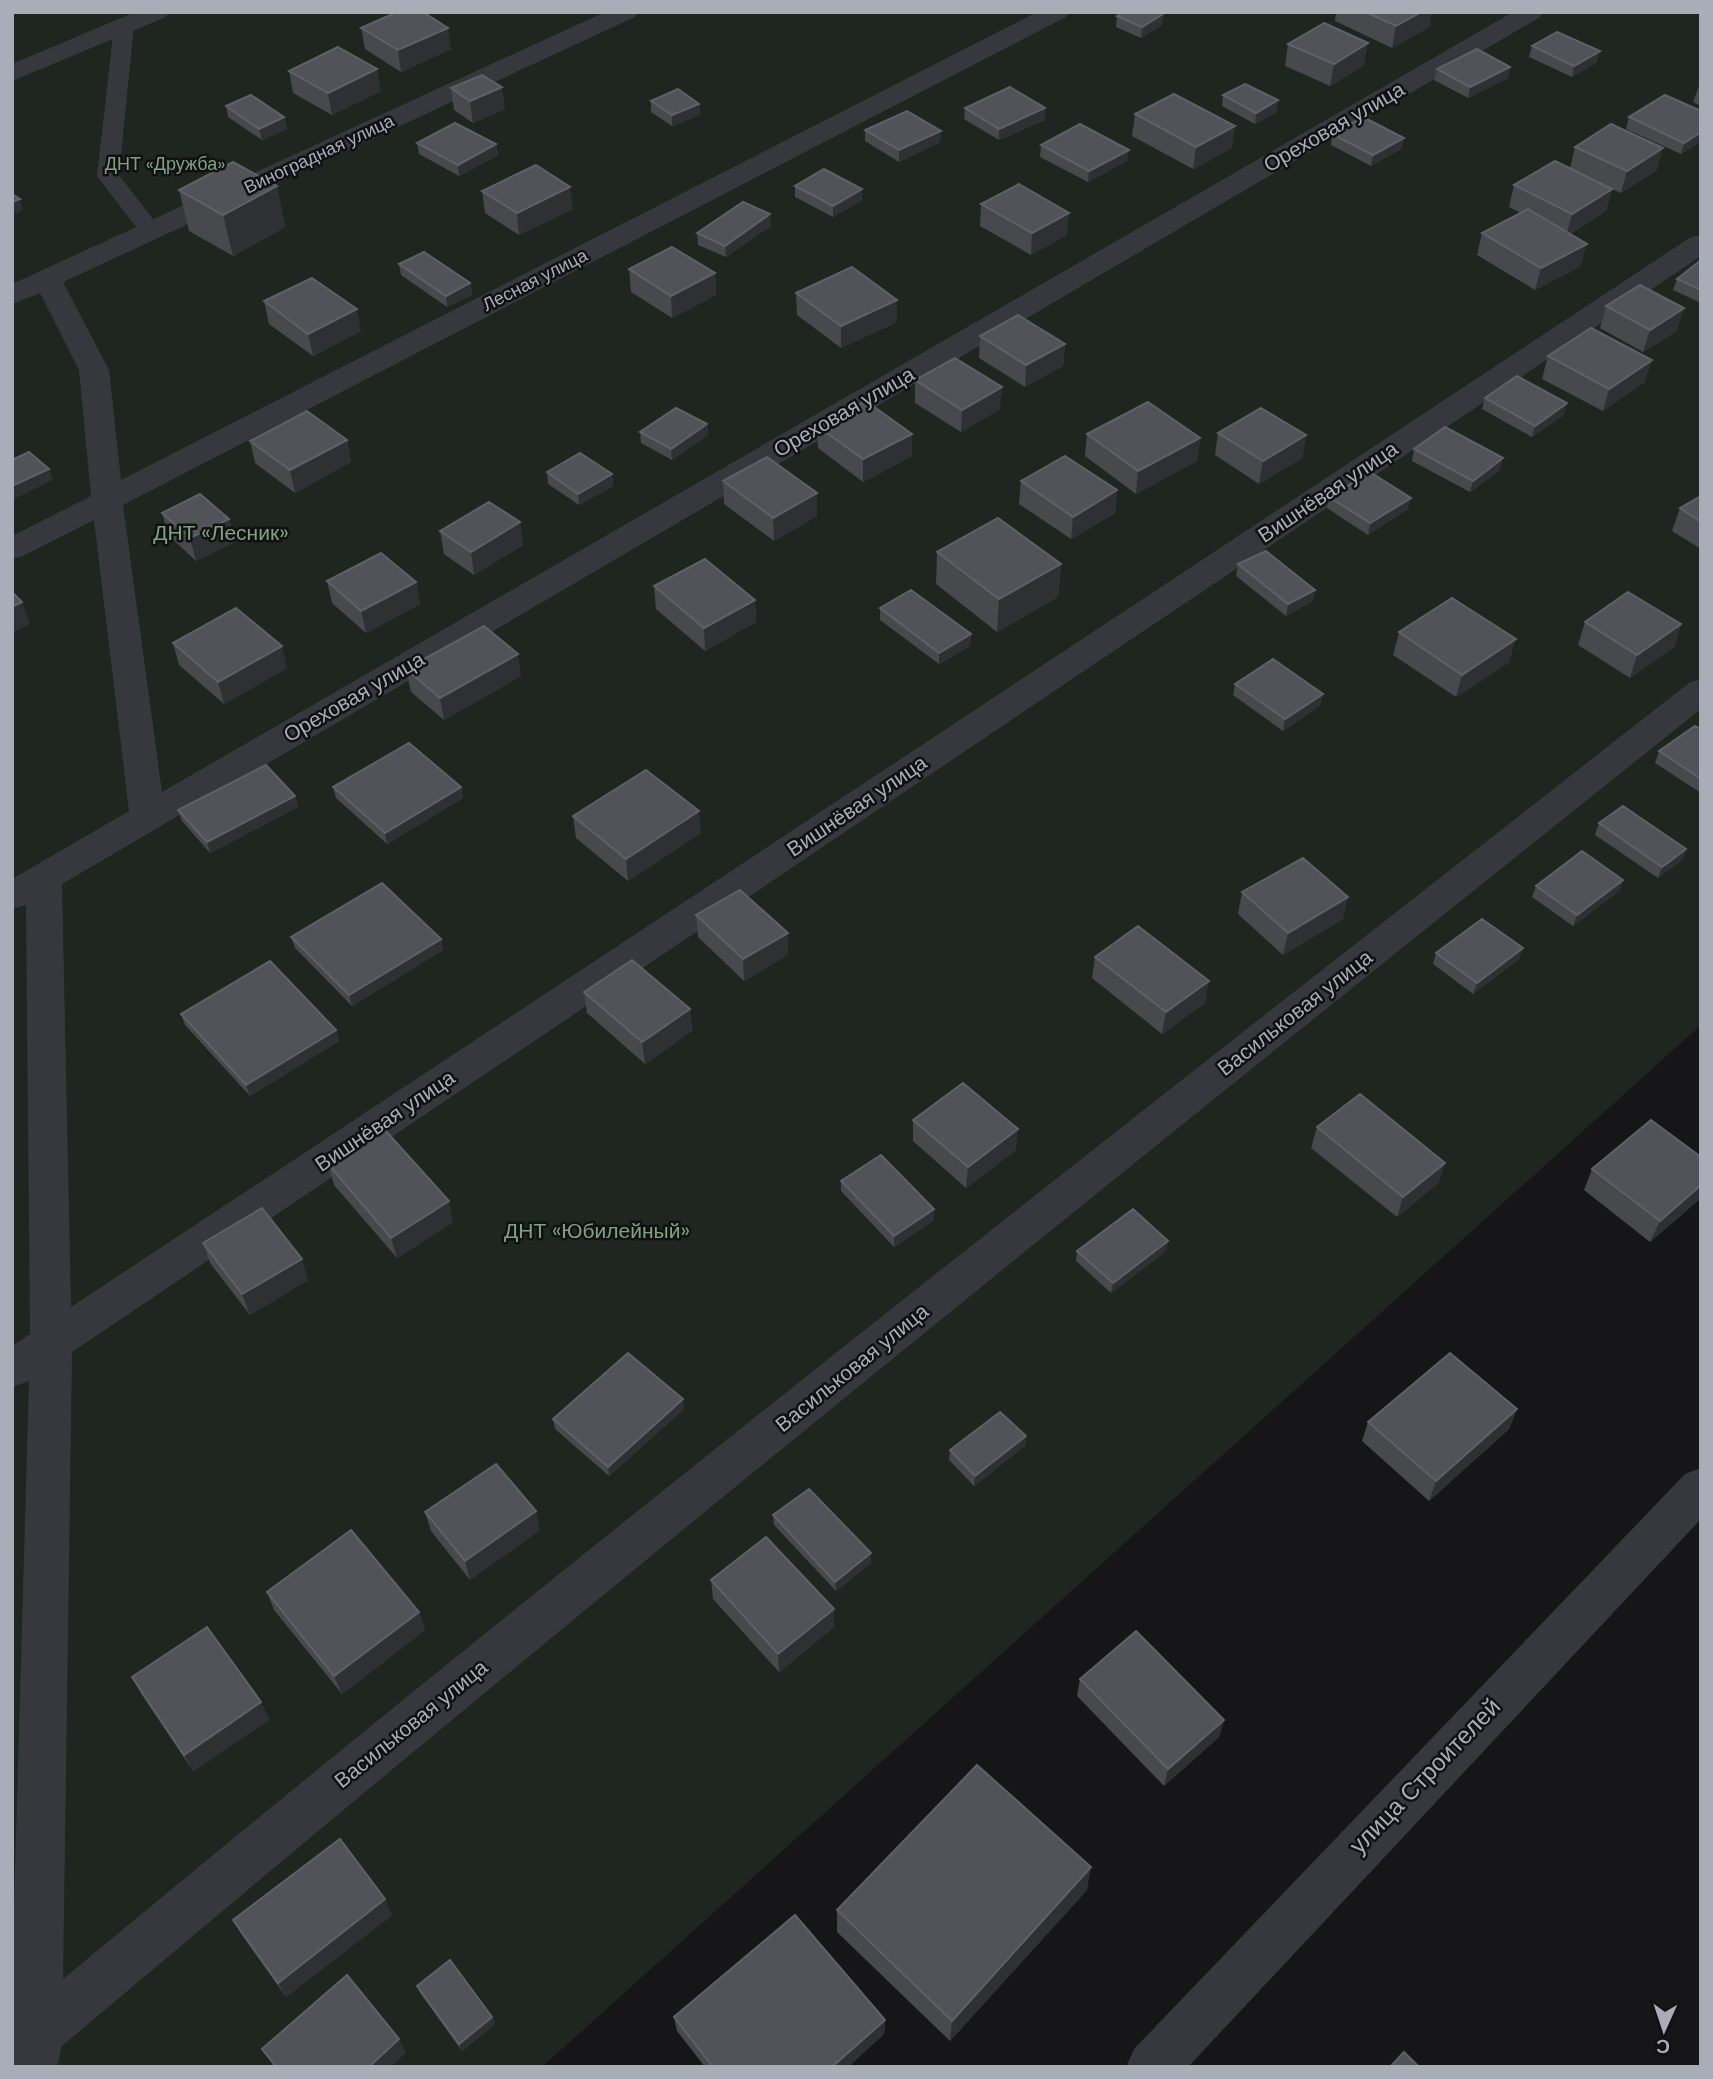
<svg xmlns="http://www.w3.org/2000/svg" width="1713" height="2079" viewBox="0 0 1713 2079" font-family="'DM Sans',sans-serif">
	<rect width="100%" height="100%" fill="#161618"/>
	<path fill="#1e261f" d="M12 12H1701V1025L542 2067H12Z"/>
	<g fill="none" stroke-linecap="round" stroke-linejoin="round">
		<path fill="#37383d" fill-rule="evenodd" d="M124 20 131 22 134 26 119 175 162 231 159 236H143L97 176 114 26 117 22Z"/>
		<path fill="#37383d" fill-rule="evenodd" d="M135 12H169L166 17 12 81V64Z
			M605 12H638L635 17 63 282 109 370 121 480 1037 12H1069L1066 17 123 505 162 792 1513 12H1543L1540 17 62 884 71 1307 1691 237 1701 235V256L72 1352 63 1979C596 1536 1143 1110 1689 683L1701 679V709C1150 1149 600 1591 62 2046L57 2067H12V1976L29 1381 12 1387V1346L30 1334 26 905 12 909V879L129 811 94 520 23 556 12 559V536L91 496 79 370 40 293 12 304V284Z
			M1701 1468V1519L1188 2067H1126L1134 2049 1685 1474Z"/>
	</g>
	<path fill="#47494d" d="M1336 12H1432L1429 27 1392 48 1335 21Z
		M1163 14 1162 25 1141 38 1116 27 1117 16Z
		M361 28 451 49 401 72 365 49Z
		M1288 44 1364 65 1330 86 1285 66Z
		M1532 46 1597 62 1572 77 1529 57Z
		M1510 67 1508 78 1468 98 1434 80 1437 69Z
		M289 71 381 91 332 115 293 93Z
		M1701 80V106L1693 102Z
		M451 88 505 109 473 123 454 110Z
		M1223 95 1277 112 1255 124 1222 106Z
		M651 101 699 104 700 115 672 126 651 112Z
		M226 106 284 117 287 129 262 140 228 117Z
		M965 108 1045 120 999 140 964 119Z
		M1701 111V141L1681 154 1626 129 1629 117Z
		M1135 114 1232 148 1193 169 1132 136Z
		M865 130 941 131 940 142 899 162 865 141Z
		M1332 134 1404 138 1401 149 1371 166 1331 145Z
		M417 143 496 144 498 155 459 176 419 154Z
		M1041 145 1129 150 1127 161 1088 182 1040 157Z
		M1575 147 1657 170 1621 193 1612 189 1606 211 1570 234 1581 266 1535 290 1477 255 1482 233 1521 213 1509 207 1514 185 1570 168Z
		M277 186 285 227 233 256 189 231 179 190Z
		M795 186 862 189V200L833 217 795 197Z
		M482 191 573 209 519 235 485 213Z
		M981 204 1067 235 1031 255 980 226Z
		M771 226 726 257 698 245 697 233Z
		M1701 260V303L1673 290 1677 279Z
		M399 264 470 283 472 295 447 307 401 275Z
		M629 269 715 273 716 295 672 318 631 292Z
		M796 293 897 300V322L841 348 797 315Z
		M264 301 361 331 313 356 269 324Z
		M1606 306 1677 331 1643 352 1600 328Z
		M980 336 1065 344 1063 366 1025 387 979 358Z
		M1548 356 1645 382 1603 411 1542 379Z
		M915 380 1000 409 961 432 915 403Z
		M1485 398 1564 415 1532 437 1482 409Z
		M707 424 708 435 672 460 641 443 640 432Z
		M817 426 912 456 863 482 818 448Z
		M1218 433 1306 435 1302 458 1259 484 1215 455Z
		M1087 434 1200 438 1197 461 1136 494 1085 456Z
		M347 440 351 462 295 493 255 463 250 441Z
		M1414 449 1500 470 1470 492 1412 461Z
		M547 472 612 474 613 486 579 505 548 484Z
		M723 481 817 493V516L774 541 724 504Z
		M1021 481 1117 490 1115 513 1071 539 1019 504Z
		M1701 496V549L1672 531 1680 508Z
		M1329 497 1408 509 1368 535 1327 508Z
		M162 513 229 519 235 542 196 561 168 535Z
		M520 522 523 545 474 575 444 554 440 531Z
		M937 552 1061 564 1058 597 997 632 936 584Z
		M1238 564 1315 590 1313 601 1286 616 1236 576Z
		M327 581 416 582 420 604 366 633 332 603Z
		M654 586 755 600 756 622 705 651 656 609Z
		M880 608 971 634 970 646 939 664 880 620Z
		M1585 622 1681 624 1674 647 1630 678 1578 645Z
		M1399 632 1509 662 1456 697 1393 655Z
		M173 643 287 668 224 704 179 665Z
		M406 669 521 676 444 720 411 692Z
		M1235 684 1321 705 1283 731 1233 695Z
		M1701 729V793L1655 763 1659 751Z
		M333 787H461L463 798 387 844 336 798Z
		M295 796 298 807 210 853 182 821 178 810Z
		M573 816 701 833 628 881 576 838Z
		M1599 823 1686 849 1682 860 1658 878 1595 835Z
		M1623 880 1619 891 1573 926 1532 897 1536 886Z
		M1242 892 1343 919 1283 955 1238 914Z
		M696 915 788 955 744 981 698 937Z
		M291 937 441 939 443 950 352 1006 295 948Z
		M1523 948 1519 959 1473 994 1433 964 1436 953Z
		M1095 957 1205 1003 1162 1034 1092 978Z
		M584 992 690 1009 692 1031 645 1064 587 1013Z
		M181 1014 336 1030 339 1041 250 1096 185 1025Z
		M913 1120 1016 1150 966 1188 913 1141Z
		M1317 1127 1445 1163 1438 1183 1397 1217 1311 1148Z
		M1701 1157V1198L1650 1242 1584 1190 1592 1169Z
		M328 1164 453 1222 397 1258 334 1185Z
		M841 1181 934 1209V1220L894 1247 841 1191Z
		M1168 1241 1166 1251 1111 1293 1076 1261 1077 1251Z
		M203 1243 308 1280 250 1315 210 1263Z
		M684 1409 609 1476 555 1429 553 1419Z
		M1517 1409 1509 1429 1429 1501 1362 1441 1368 1422Z
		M1026 1436 1025 1446 974 1486 949 1460 950 1450Z
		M425 1512 540 1530 470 1580 431 1531Z
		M773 1515 871 1563 836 1591 774 1525Z
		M711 1580 834 1609V1627L779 1672 713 1599Z
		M267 1592 419 1612 425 1630 342 1694 274 1610Z
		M132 1677 261 1702 269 1720 193 1771 142 1695Z
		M1080 1679 1224 1720 1219 1737 1164 1786 1077 1696Z
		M1087 1890 950 2041 837 1932V1910Z
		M392 1915 286 1997 242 1935 233 1920Z
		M417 1986 492 2017 495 2024 462 2051 420 1993Z
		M674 2017 885 2020 884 2034 848 2067H705L677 2031Z"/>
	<path fill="#2f3033" d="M1421 12H1432L1429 27 1392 48 1396 26Z
		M1163 14 1162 25 1141 38 1142 27Z
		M448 28 451 49 401 72 398 50Z
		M1368 43 1364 65 1330 86 1334 64Z
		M1600 51 1597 62 1572 77 1574 66Z
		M1510 67 1508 78 1468 98 1470 87Z
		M377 69 381 91 332 115 328 93Z
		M502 87 505 109 473 123 470 101Z
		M1278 100 1277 112 1255 124 1256 113Z
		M699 104 700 115 672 126V115Z
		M1045 108V120L999 140V129Z
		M284 117 287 129 262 140 259 129Z
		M1235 126 1232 148 1193 169 1196 147Z
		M941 131 940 142 899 162V150Z
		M1701 132V141L1681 154 1684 143Z
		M1404 138 1401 149 1371 166 1373 155Z
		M496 144 498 155 459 176 458 165Z
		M1663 148 1657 170 1621 193 1627 171Z
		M1129 150 1127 161 1088 182 1089 171Z
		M277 186 285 227 233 256 223 215Z
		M570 187 573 209 519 235 517 213Z
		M862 189V200L833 217V206Z
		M1612 189 1606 211 1566 236 1572 214Z
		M20 199 23 210 12 215V202Z
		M1069 213 1067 235 1031 255 1032 233Z
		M770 214 771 226 726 257 725 246Z
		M1587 244 1581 266 1535 290 1541 268Z
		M715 273 716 295 672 318 671 296Z
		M470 283 472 295 447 307 446 296Z
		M897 300V322L841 348V326Z
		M1684 308 1677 331 1643 352 1650 330Z
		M357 309 361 331 313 356 308 334Z
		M1065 344 1063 366 1025 387 1026 365Z
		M1652 360 1645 382 1603 411 1609 389Z
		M1002 387 1000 409 961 432 962 410Z
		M1567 403 1564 415 1532 437 1535 426Z
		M707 424 708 435 672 460 671 449Z
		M912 434V456L863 482V459Z
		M1306 435 1302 458 1259 484 1263 461Z
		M1200 438 1197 461 1136 494 1138 471Z
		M347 440 351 462 295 493 290 470Z
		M1503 458 1500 470 1470 492 1473 481Z
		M49 469 53 480 12 500V486Z
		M612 474 613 486 579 505 578 494Z
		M1117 490 1115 513 1071 539 1073 517Z
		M817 493V516L774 541 773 518Z
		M1411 498 1408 509 1368 535 1370 523Z
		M229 519 235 542 196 561 190 538Z
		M520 522 523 545 474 575 471 552Z
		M1061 564 1058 597 997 632 999 599Z
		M416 582 420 604 366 633 361 611Z
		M1315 590 1313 601 1286 616 1288 604Z
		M755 600 756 622 705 651 704 628Z
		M22 602 30 624 12 633V607Z
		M1681 624 1674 647 1630 678 1637 655Z
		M971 634 970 646 939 664V653Z
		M1516 639 1509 662 1456 697 1462 675Z
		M282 646 287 668 224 704 218 682Z
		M518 654 521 676 444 720 440 698Z
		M1323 694 1321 705 1283 731 1285 719Z
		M461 787 463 798 387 844 385 833Z
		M295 796 298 807 210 853 207 842Z
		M699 811 701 833 628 881 626 859Z
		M1686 849 1682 860 1658 878 1662 867Z
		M1623 880 1619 891 1573 926 1577 915Z
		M1348 897 1343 919 1283 955 1288 933Z
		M788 933V955L744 981 743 959Z
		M441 939 443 950 352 1006 349 995Z
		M1523 948 1519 959 1473 994 1477 983Z
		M1209 981 1205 1003 1162 1034 1166 1012Z
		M690 1009 692 1031 645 1064 642 1042Z
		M336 1030 339 1041 250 1096 246 1085Z
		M1018 1129 1016 1150 966 1188 968 1167Z
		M1445 1163 1438 1183 1397 1217 1403 1197Z
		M1701 1185V1198L1650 1242 1660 1221Z
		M449 1201 453 1222 397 1258 391 1238Z
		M934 1209V1220L894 1247V1236Z
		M1168 1241 1166 1251 1111 1293 1113 1283Z
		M302 1259 308 1280 250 1315 242 1294Z
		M683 1399 684 1409 609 1476 608 1467Z
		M1517 1409 1509 1429 1429 1501 1436 1481Z
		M1026 1436 1025 1446 974 1486 975 1476Z
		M536 1511 540 1530 470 1580 465 1561Z
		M871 1553V1563L836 1591 835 1582Z
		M834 1609V1627L779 1672 778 1654Z
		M419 1612 425 1630 342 1694 334 1676Z
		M261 1702 269 1720 193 1771 184 1755Z
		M1224 1720 1219 1737 1164 1786 1168 1769Z
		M1091 1867 1087 1890 950 2041 952 2021Z
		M385 1899 392 1915 286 1997 278 1983Z
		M492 2017 495 2024 462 2051 459 2044Z
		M885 2020 884 2034 848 2067H832Z
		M399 2039 406 2053 391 2067H369Z"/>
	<path fill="#525359" stroke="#5f6168" stroke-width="2" d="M397 12H423L448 28 398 50 361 28Z
		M1123 12H1158L1163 14 1142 27 1117 16Z
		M1366 12H1421L1396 26Z
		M1324 23 1368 43 1334 64 1288 44Z
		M1557 32 1600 51 1574 66 1532 46Z
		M338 47 377 69 328 93 289 71Z
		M1477 49 1510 67 1470 87 1437 69Z
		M482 75 502 87 470 101 451 88Z
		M1245 84 1278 100 1256 113 1223 95Z
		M1010 87 1045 108 999 129 965 108Z
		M678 89 699 104 672 115 651 101Z
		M1174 94 1235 126 1196 147 1135 114Z
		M251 95 284 117 259 129 226 106Z
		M1665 95 1701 111V132L1684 143 1629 117Z
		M907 111 941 131 899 150 865 130Z
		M1363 117 1404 138 1373 155 1332 134Z
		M455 123 496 144 458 165 417 143Z
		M1080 124 1129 150 1089 171 1041 145Z
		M1611 124 1663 148 1627 171 1575 147Z
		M1555 161 1612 189 1572 214 1514 185Z
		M233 162 277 186 223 215 179 190Z
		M536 165 570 187 517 213 482 191Z
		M824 169 862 189 833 206 795 186Z
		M1019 184 1069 213 1032 233 981 204Z
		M12 194 20 199 12 202Z
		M743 202 770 214 725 246 697 233Z
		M1528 209 1587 244 1541 268 1482 233Z
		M672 247 715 273 671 296 629 269Z
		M424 252 470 283 446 296 399 264Z
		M1701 260V290L1677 279Z
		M852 267 897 300 841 326 796 293Z
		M312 278 357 309 308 334 264 301Z
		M1640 285 1684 308 1650 330 1606 306Z
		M1018 315 1065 344 1026 365 980 336Z
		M1591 328 1652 360 1609 389 1548 356Z
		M955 358 1002 387 962 410 915 380Z
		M1517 376 1567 403 1535 426 1485 398Z
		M866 401 912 434 863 459 817 426Z
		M1148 402 1200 438 1138 471 1087 434Z
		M676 408 707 424 671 449 640 432Z
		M1261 408 1306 435 1263 461 1218 433Z
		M307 411 347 440 290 470 250 441Z
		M1445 427 1503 458 1473 481 1414 449Z
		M29 452 49 469 12 486V460Z
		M580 453 612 474 578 494 547 472Z
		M1065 456 1117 490 1073 517 1021 481Z
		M767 457 817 493 773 518 723 481Z
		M1370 472 1411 498 1370 523 1329 497Z
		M200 494 229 519 190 538 162 513Z
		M1701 496V522L1680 508Z
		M489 502 520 522 471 552 440 531Z
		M998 518 1061 564 999 599 937 552Z
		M1266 551 1315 590 1288 604 1238 564Z
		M381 553 416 582 361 611 327 581Z
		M705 559 755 600 704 628 654 586Z
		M911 590 971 634 939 653 880 608Z
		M12 592 22 602 12 607Z
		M1628 592 1681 624 1637 655 1585 622Z
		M1452 598 1516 639 1462 675 1399 632Z
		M236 608 282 646 218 682 173 643Z
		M484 626 518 654 440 698 406 669Z
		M1273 659 1323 694 1285 719 1235 684Z
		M1695 726 1701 729V779L1659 751Z
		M409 743 461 787 385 833 333 787Z
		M266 765 295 796 207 842 178 810Z
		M646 770 699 811 626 859 573 816Z
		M1623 806 1686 849 1662 867 1599 823Z
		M1582 851 1623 880 1577 915 1536 886Z
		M1303 858 1348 897 1288 933 1242 892Z
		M382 883 441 939 349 995 291 937Z
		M740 890 788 933 743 959 696 915Z
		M1482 919 1523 948 1477 983 1436 953Z
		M1138 926 1209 981 1166 1012 1095 957Z
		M632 960 690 1009 642 1042 584 992Z
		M270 961 336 1030 246 1085 181 1014Z
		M963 1083 1018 1129 968 1167 913 1120Z
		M1360 1094 1445 1163 1403 1197 1317 1127Z
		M1651 1120 1701 1157V1185L1660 1221 1592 1169Z
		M385 1130 449 1201 391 1238 328 1164Z
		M881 1155 934 1209 894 1236 841 1181Z
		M262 1208 302 1259 242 1294 203 1243Z
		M1133 1209 1168 1241 1113 1283 1077 1251Z
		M628 1353 683 1399 608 1467 553 1419Z
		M1450 1353 1517 1409 1436 1481 1368 1422Z
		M1000 1412 1026 1436 975 1476 950 1450Z
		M496 1464 536 1511 465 1561 425 1512Z
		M809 1489 871 1553 835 1582 773 1515Z
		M351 1530 419 1612 334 1676 267 1592Z
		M766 1537 834 1609 778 1654 711 1580Z
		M207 1627 261 1702 184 1755 132 1677Z
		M1136 1631 1224 1720 1168 1769 1080 1679Z
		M977 1765 1091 1867 952 2021 837 1910Z
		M340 1839 385 1899 278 1983 233 1920Z
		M795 1915 885 2020 832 2067H713L674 2017Z
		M450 1960 492 2017 459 2044 417 1986Z
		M347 1975 399 2039 369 2067H276L262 2049Z
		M1404 2052 1419 2067H1390Z"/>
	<g text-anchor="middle" stroke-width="5" stroke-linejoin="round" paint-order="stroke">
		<g font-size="18" fill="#a8adb8" stroke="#111113">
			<text transform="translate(319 154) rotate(-25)" y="6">Виноградная улица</text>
			<text transform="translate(535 280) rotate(-27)" y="6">Лесная улица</text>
		</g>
		<g font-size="18" fill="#7fa381" stroke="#111113">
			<text x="165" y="170">ДНТ «Дружба»</text>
		</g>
		<g font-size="21" fill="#a8adb8" stroke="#111113">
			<text transform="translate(1334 127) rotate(-30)" y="7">Ореховая улица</text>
			<text transform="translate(844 412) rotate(-30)" y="7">Ореховая улица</text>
			<text transform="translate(1328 492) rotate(-34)" y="7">Вишнёвая улица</text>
			<text transform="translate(354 697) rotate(-30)" y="7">Ореховая улица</text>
			<text transform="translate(857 806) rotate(-34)" y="7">Вишнёвая улица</text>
			<text transform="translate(1295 1013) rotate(-38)" y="7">Васильковая улица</text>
			<text transform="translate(385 1121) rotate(-34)" y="7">Вишнёвая улица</text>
			<text transform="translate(852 1368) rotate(-39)" y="7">Васильковая улица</text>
			<text transform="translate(411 1724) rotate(-39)" y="7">Васильковая улица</text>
		</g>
		<g font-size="21" fill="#7fa381" stroke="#111113">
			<text x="221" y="540">ДНТ «Лесник»</text>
			<text x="597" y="1238">ДНТ «Юбилейный»</text>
		</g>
		<g font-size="24" fill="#a8adb8" stroke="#111113">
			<text transform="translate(1425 1776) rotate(-46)" y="8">улица Строителей</text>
		</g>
	</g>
	<rect width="1713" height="2079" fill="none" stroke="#a8adb8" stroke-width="28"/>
	<g transform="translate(1664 2030) rotate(183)" stroke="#111113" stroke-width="5" paint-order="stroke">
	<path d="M0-5L12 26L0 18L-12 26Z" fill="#a8adb8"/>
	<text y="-10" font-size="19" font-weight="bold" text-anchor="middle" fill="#a8adb8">С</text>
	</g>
</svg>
